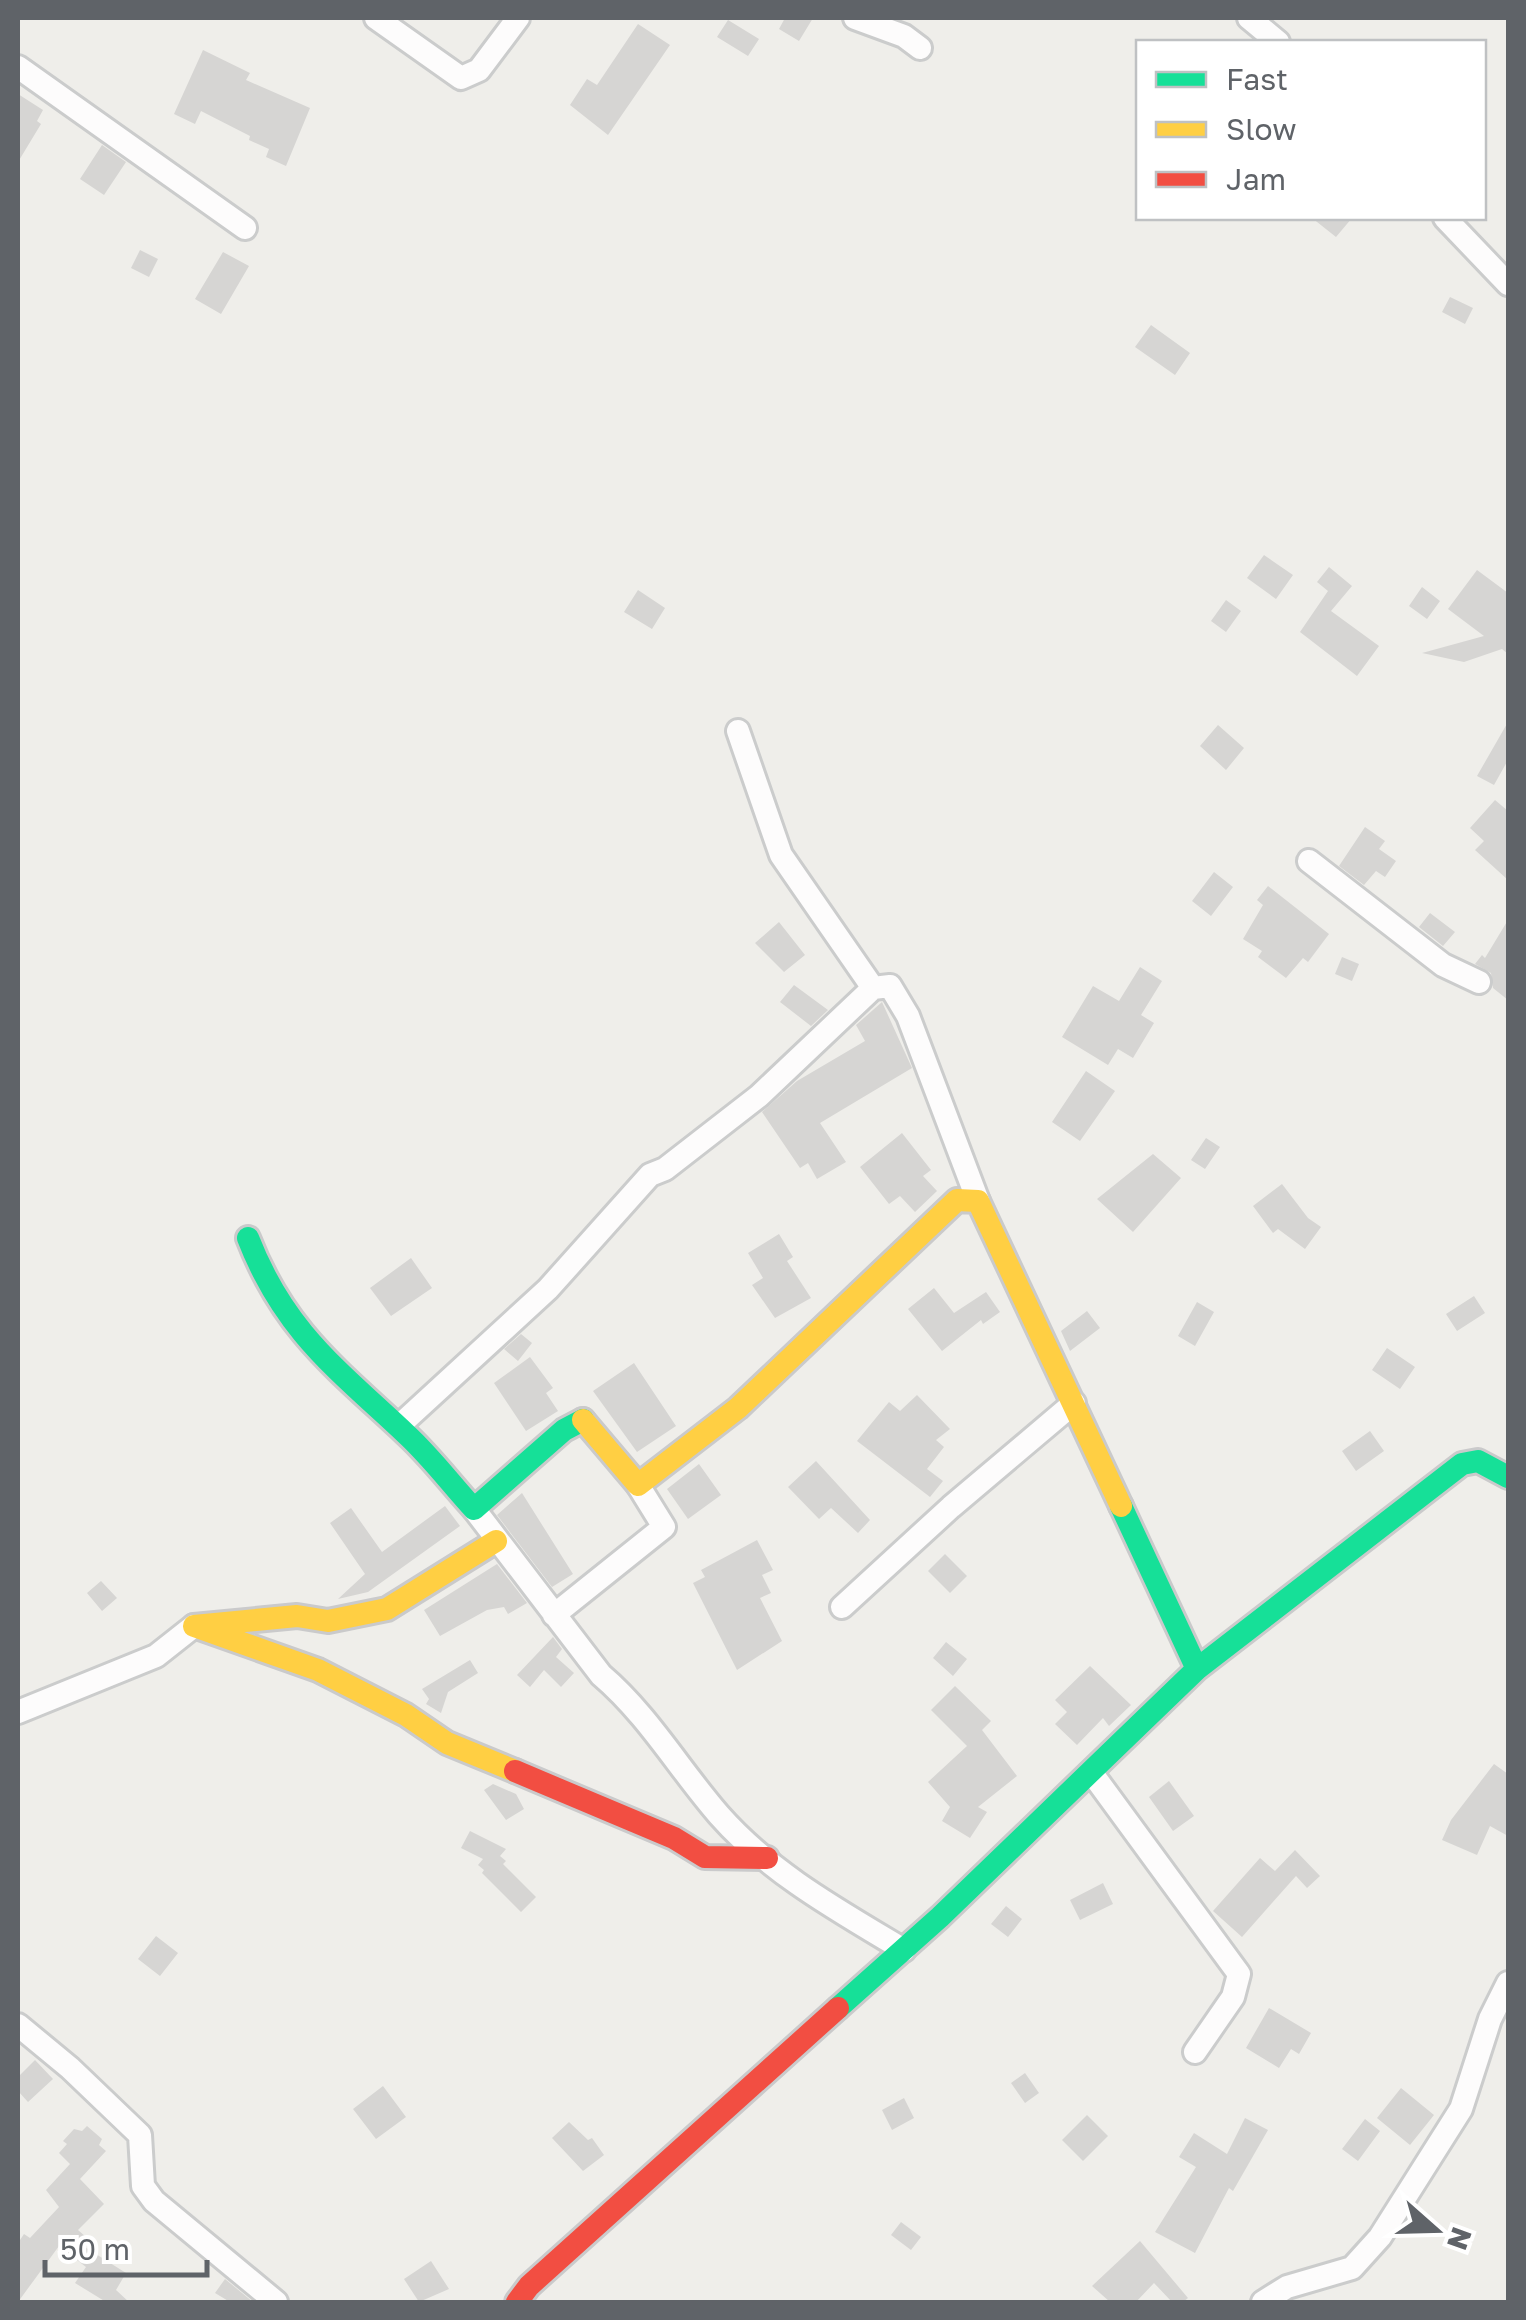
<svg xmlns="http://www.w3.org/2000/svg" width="1526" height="2320" viewBox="0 0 1526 2320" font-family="'Golos Text',sans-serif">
	<rect width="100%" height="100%" fill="#efeeea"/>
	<path fill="#d6d5d3" d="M785 18H813L799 41 779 29Z
		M728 20 759 39 748 56 717 37Z
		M638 24 670 45 608 135 570 105 587 79 597 85Z
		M203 50 250 73 246 80 310 108 286 166 266 157 269 149 249 140 250 136 201 111 195 124 174 114Z
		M18 94 43 110 37 121 41 124 18 162Z
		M102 145 126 162 104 195 80 179Z
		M1312 218H1352L1336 237Z
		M140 250 158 259 149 277 131 268Z
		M223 252 249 266 221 314 195 299Z
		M1450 297 1473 308 1465 324 1442 312Z
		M1151 325 1190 353 1175 375 1135 347Z
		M1264 555 1293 575 1276 599 1247 578Z
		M1329 567 1352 586 1331 611 1379 646 1357 676 1300 632 1328 591 1317 582Z
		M1477 570 1508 593V654L1502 649 1464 662 1422 653 1484 636 1448 609Z
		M1422 587 1440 601 1427 619 1409 606Z
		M638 590 665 608 652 629 624 612Z
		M1226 600 1241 611 1226 632 1211 621Z
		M1508 722V760L1494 785 1477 776Z
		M1218 725 1244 748 1226 770 1200 746Z
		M1495 800 1508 811V880L1475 850 1484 841 1470 828Z
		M1365 827 1385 841 1379 849 1396 861 1385 877 1376 871 1364 885 1339 866Z
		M1214 872 1233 887 1211 916 1192 901Z
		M1268 886 1329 934 1308 962 1303 958 1286 978 1258 957 1262 951 1243 939 1263 905 1257 900Z
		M1430 913 1455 932 1443 946 1419 927Z
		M1508 920V1000L1493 988 1491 973 1475 964 1482 955 1485 958Z
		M779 922 805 955 784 972 755 943Z
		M1342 957 1359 964 1352 981 1335 974Z
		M1140 967 1162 981 1141 1015 1154 1023 1133 1058 1118 1049 1108 1065 1062 1037 1093 986 1119 1001Z
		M794 985 828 1010 811 1026 780 1002Z
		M882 1002 912 1068 820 1123 846 1162 817 1179 808 1163 800 1168 762 1112 797 1081 865 1041 856 1025Z
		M1086 1071 1115 1091 1080 1141 1052 1122Z
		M902 1133 931 1170 923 1176 937 1191 915 1212 900 1196 889 1204 860 1167Z
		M1206 1138 1220 1147 1205 1169 1191 1160Z
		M1153 1154 1181 1178 1133 1232 1097 1199Z
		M1282 1184 1308 1218 1321 1227 1305 1249 1278 1229 1273 1233 1253 1206Z
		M779 1234 793 1257 787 1261 811 1298 775 1318 752 1285 763 1278 748 1253Z
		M411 1258 432 1288 391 1316 370 1288Z
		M934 1288 954 1313 986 1292 1000 1312 983 1324 981 1320 942 1351 908 1309Z
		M1474 1296 1485 1313 1457 1331 1446 1314Z
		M1197 1302 1214 1312 1195 1346 1178 1336Z
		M1087 1311 1100 1328 1070 1351 1061 1331Z
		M521 1334 532 1343 518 1361 504 1349Z
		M1387 1348 1415 1367 1400 1389 1372 1370Z
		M530 1357 553 1388 546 1393 558 1411 526 1431 494 1383Z
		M634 1363 676 1426 637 1452 593 1391Z
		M917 1395 950 1429 936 1440 944 1447 927 1469 943 1481 930 1497 857 1441 889 1402 900 1411Z
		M1370 1431 1384 1451 1356 1471 1342 1451Z
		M816 1461 870 1520 858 1533 831 1508 819 1519 788 1487Z
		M699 1464 721 1495 688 1519 667 1489Z
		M522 1493 573 1574 552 1587 497 1515Z
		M445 1506 460 1526 368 1592 338 1599 365 1574 330 1523 351 1508 382 1552Z
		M757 1540 773 1570 762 1575 771 1593 760 1598 782 1641 737 1670 693 1583 705 1577 701 1570Z
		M945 1554 967 1576 950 1593 928 1571Z
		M497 1564 527 1603 508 1614 504 1607 487 1610 440 1636 424 1610Z
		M101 1581 117 1598 102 1611 87 1593Z
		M553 1637 562 1649 556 1657 574 1673 561 1687 544 1670 530 1687 517 1675Z
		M946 1642 967 1659 953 1676 933 1658Z
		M470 1660 478 1673 448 1692 441 1713 426 1704 429 1699 422 1689Z
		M1090 1666 1131 1705 1109 1726 1103 1718 1077 1745 1055 1724 1067 1712 1055 1700Z
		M955 1686 991 1721 982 1730 1017 1776 978 1807 987 1812 970 1838 942 1821 950 1807 928 1782 967 1746 931 1710Z
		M1494 1764 1508 1774V1836L1490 1826 1477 1855 1442 1840 1451 1820Z
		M1169 1781 1194 1816 1173 1831 1149 1797Z
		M493 1784 516 1794 524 1809 506 1820 484 1790Z
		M470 1831 506 1849 500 1856 506 1861 503 1864 536 1897 521 1912 482 1873 484 1870 478 1865 483 1859 461 1848Z
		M1295 1850 1320 1876 1307 1888 1296 1876 1242 1937 1213 1911 1260 1858 1275 1871Z
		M1103 1883 1113 1904 1080 1920 1070 1900Z
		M1006 1906 1022 1919 1008 1937 991 1924Z
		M156 1936 178 1953 160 1976 138 1959Z
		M1269 2008 1311 2033 1299 2054 1291 2049 1279 2068 1246 2048Z
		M35 2060 53 2079 28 2102 18 2091V2077Z
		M1025 2073 1039 2093 1025 2103 1011 2083Z
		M383 2086 406 2117 376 2139 353 2109Z
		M1401 2088 1434 2115 1410 2145 1377 2118Z
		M904 2098 914 2118 892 2130 882 2110Z
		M1087 2115 1108 2136 1083 2161 1062 2140Z
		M1245 2118 1268 2130 1233 2191 1229 2188 1195 2253 1155 2232 1196 2167 1179 2157 1194 2133 1227 2154Z
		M1365 2119 1380 2131 1358 2161 1342 2149Z
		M569 2122 588 2140 592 2138 604 2155 583 2171 552 2138Z
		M87 2126 102 2139 99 2145 106 2151 80 2179 104 2204 78 2230 86 2237 80 2244 126 2273 116 2290 129 2302H106L75 2283 86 2267 59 2246 18 2302V2243L24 2234 30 2238 59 2207 46 2190 70 2164 59 2153 67 2144 63 2141 74 2129 82 2131Z
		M901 2222 921 2237 911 2250 891 2235Z
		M1140 2241 1188 2298 1183 2302H1172L1154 2283 1136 2302H1110L1092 2286Z
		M431 2261 449 2289 419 2302 404 2279Z
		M225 2279 253 2302H230L215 2293Z"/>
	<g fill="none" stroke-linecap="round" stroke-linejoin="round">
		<g stroke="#cbcccc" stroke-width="28">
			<path id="street" d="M376 18 461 78 479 70 518 18
				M855 18 904 36 920 48
				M1249 18 1278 42
				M18 67 245 228
				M1445 218 1508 284
				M738 731 781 855 873 988
				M1309 861 1443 965 1479 982
				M401 1424 548 1289 650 1175 665 1169 759 1096 873 988 890 986 908 1016 978 1201
				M474 1509 601 1675C648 1715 679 1769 719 1815 770 1873 839 1911 904 1950
				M842 1607 951 1507 1074 1403
				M554 1615 664 1527 638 1485
				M18 1712 156 1656 194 1626
				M1091 1772 1239 1974 1233 1997 1195 2052
				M18 2025 70 2068 140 2135 143 2186 154 2201 276 2302
				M1263 2302 1287 2287 1352 2268 1380 2237 1461 2109 1490 2019 1508 1983"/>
		</g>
		<g stroke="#cacacb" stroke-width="28">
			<path id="fast" d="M248 1238C284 1331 337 1369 406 1434 431 1457 451 1484 474 1509L564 1430 583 1420
				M1121 1506 1197 1669
				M838 2008 940 1917 1197 1669 1462 1464 1478 1461 1508 1477"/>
		</g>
		<g stroke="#cacacb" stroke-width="28">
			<path id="slow" d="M583 1420 638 1485 738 1408 957 1200 978 1201 1121 1506
				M496 1541 387 1609 328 1621 297 1616 194 1626 318 1670 406 1715 447 1743 515 1771"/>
		</g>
		<g stroke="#cacacb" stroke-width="28">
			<path id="jam" d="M515 1771 674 1838 705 1857 767 1858
				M517 2302 529 2286 838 2008"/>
		</g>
		<use href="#street" stroke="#fdfcfc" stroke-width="22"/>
		<use href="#fast" stroke="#16e098" stroke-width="22"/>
		<use href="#slow" stroke="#ffcf43" stroke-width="22"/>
		<use href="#jam" stroke="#f24e42" stroke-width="22"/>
	</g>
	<rect width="1526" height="2320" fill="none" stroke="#5f6368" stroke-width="40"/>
	<rect x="1136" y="40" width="350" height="180" fill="#ffffff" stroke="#bfc1c3" stroke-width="2.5"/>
	<rect x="1156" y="72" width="50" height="15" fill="#16e098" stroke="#bfc1c3" stroke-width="2.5"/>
	<text x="1226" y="90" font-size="30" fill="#5f6368">Fast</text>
	<rect x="1156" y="122" width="50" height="15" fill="#ffcf43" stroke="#bfc1c3" stroke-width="2.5"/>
	<text x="1226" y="140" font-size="30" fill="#5f6368">Slow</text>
	<rect x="1156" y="172" width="50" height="15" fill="#f24e42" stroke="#bfc1c3" stroke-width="2.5"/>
	<text x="1226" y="190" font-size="30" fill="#5f6368">Jam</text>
	<g transform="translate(1436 2230) rotate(110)" stroke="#ffffff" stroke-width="8" paint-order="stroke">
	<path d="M0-8L18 38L0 25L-18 38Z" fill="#5f6368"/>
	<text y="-15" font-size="28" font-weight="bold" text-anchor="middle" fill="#5f6368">N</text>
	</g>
	<path d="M45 2260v15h162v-15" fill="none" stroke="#5f6368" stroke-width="5"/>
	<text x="60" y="2260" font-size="30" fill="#5f6368" stroke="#ffffff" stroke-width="8" paint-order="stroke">50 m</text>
</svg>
